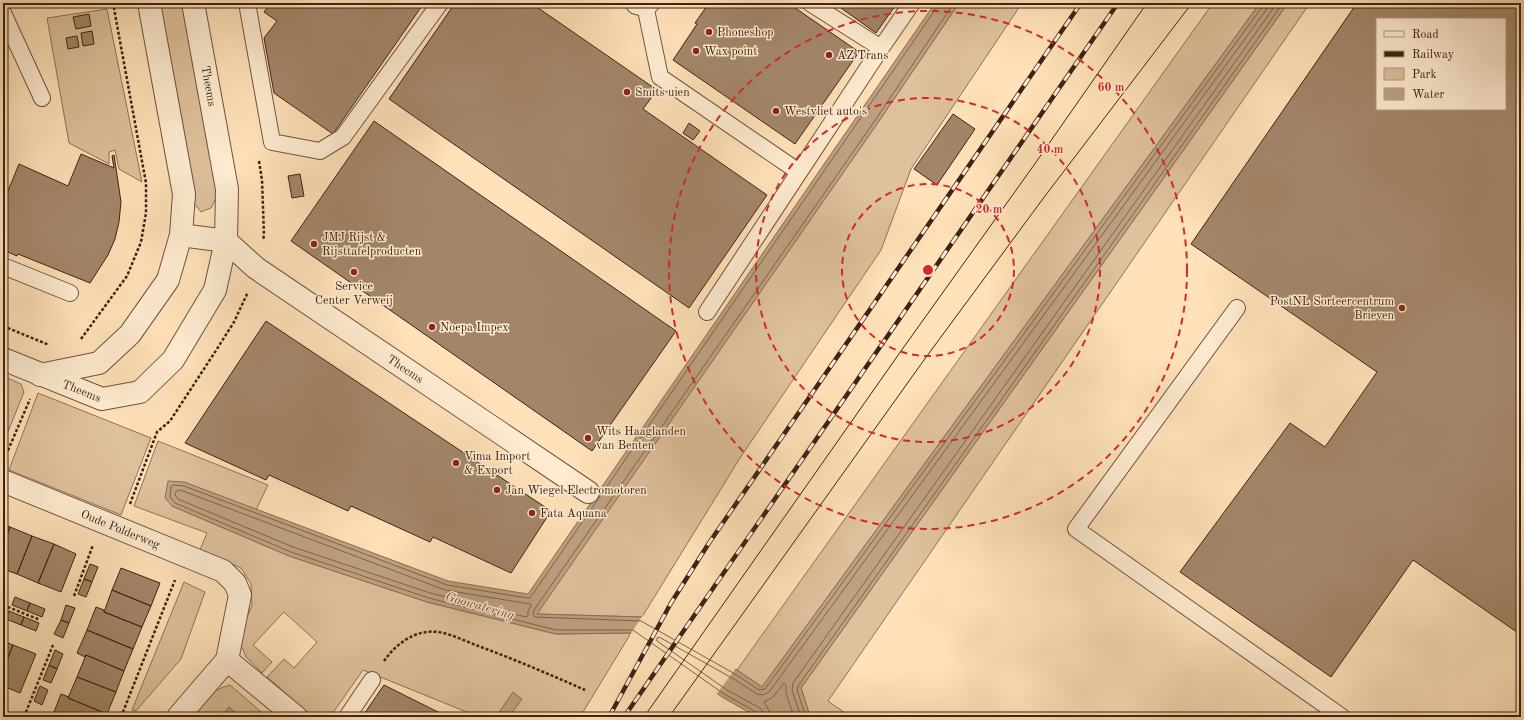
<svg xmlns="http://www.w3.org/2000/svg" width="1524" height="720" viewBox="0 0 1524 720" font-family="'Old Standard TT',serif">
	<rect width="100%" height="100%" fill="#ffe2b9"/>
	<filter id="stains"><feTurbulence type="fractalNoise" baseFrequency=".005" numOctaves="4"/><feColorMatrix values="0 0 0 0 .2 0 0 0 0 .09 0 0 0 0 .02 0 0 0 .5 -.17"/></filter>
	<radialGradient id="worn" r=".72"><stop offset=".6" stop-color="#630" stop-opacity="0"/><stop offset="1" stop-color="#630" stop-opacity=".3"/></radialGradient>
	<path fill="#dec19d" stroke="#8e7258" d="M158 3H185L218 194 211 208 201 212 192 201Z
		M959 3H1022L911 169 881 250 740 458 642 617 536 614 879 121Z
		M1213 3H1260L762 687 737 670Z
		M1288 3H1310L828 701 851 717H816L809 713 801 688Z
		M107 9 142 182 119 169 115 150 109 152V164L69 143 47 18Z
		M3 376 21 384 24 392 3 444Z
		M38 393 151 438 121 515 9 470Z
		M158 441 268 485 256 510 184 482 172 506 289 556 427 602 556 634 631 633 580 717H509L521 699 513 693 496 717H467L469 713 363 670 330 717H313L267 677 284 659 294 668 317 642 284 612 253 645 272 662 262 673 246 657 240 643 241 632 252 605 251 584 241 568 200 550 207 533 134 506Z
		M184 582 205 592 181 659 136 711 132 710Z
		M230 685 267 717H240L229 707 221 717H190C203 702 210 690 230 685Z"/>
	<path fill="#bea181" stroke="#8b6e55" d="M935 3H959L879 121 537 614 642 617 737 670 762 687 1260 3H1288L801 688 809 713 816 717H757L722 697 631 633 556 634 427 602 289 556 172 506 165 498 168 481 184 482 448 581 528 594Z
		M513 692 522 699 509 717H496Z
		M229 707 240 717H221Z"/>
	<path fill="#ffe2b9" d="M643 615 736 668 716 695 630 635Z"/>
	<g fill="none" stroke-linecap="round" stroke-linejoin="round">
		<path stroke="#7e624a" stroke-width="1" d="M954 3 876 119 534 610 533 614 535 617 641 621 735 674 759 690 765 689 1262 7 1263 3
			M178 490 183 491 445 590 530 604 531 606 528 611V616L526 617 430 593 293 547 178 499 175 495 176 492Z
			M758 717 756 712 724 694 633 630H556L429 598 291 552 175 503 170 497 171 487 173 485 184 486 447 585 527 598H530L937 7 938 3
			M763 717V712L760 708 727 690 657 641V638L659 637 732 678 757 694 763 695 769 692 1266 10 1268 3
			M769 717V711L764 702 773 697 784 683 786 685V693L794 717
			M801 717 792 690 793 683 1277 3
			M807 717 805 714 797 690 798 686 1283 3"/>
	</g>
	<path fill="#a3866a" stroke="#3f2214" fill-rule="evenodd" d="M268 3H424L333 134 274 93 264 38 277 21 264 12 270 4Z
		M455 3H531L657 90 643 109 767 195 689 308 389 99Z
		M709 3H788L859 52 795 144 673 60 697 24 695 23Z
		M834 3H897L876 33Z
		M1357 3H1521V635L1413 560 1331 677 1180 572 1290 423 1325 447 1377 372 1191 244ZM1377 19H1505V109H1377Z
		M89 14 91 26 76 29 73 17Z
		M92 31 94 44 83 46 81 33Z
		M77 36 79 47 68 49 66 38Z
		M3 112 8 114 3 126Z
		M953 114 975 129 937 185 914 169Z
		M374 121 676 331 592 451 291 241Z
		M689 123 700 131 693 140 683 133Z
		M81 154 114 168 112 156 114 155 121 202 119 222 115 239 108 255 90 283 18 254 17 256 3 250V203L19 164 68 186Z
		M300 174 304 196 292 198 288 176Z
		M266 321 551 511 511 573 433 537 430 542 351 506 348 511 269 475 266 480 185 443Z
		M3 524 10 527 3 546Z
		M10 527 32 536 17 574 3 569V546Z
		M32 536 54 544 38 583 17 574Z
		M54 544 76 554 61 592 38 583Z
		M90 564 98 567 92 582 84 579Z
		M121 568 160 583 151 606 112 590Z
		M84 579 92 582 86 597 78 594Z
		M112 590 151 606 142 627 104 612Z
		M15 597 30 603 27 611 12 605Z
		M30 603 45 609 42 617 27 611Z
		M66 605 75 608 69 623 61 620Z
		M96 607 104 610V612L142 627 133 649 87 630Z
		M9 611 24 617 21 625 6 619Z
		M24 617 39 623 36 631 21 625Z
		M61 620 69 623 63 638 54 634Z
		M87 630 133 649 124 671 86 655 85 657 77 653Z
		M3 641 13 645 3 670Z
		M13 645 36 654 20 693 3 686V670Z
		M55 650 63 654 57 669 49 665Z
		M86 655 124 671 116 692 77 677Z
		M49 665 57 669 51 683 43 680Z
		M77 677 116 692 107 714 68 698Z
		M384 685 448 717H362Z
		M40 686 48 690 42 705 34 701Z
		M61 694 69 697 68 698 107 714 105 717H52Z"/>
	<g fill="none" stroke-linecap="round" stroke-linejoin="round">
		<g stroke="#6f523d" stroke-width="18">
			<path id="lane" d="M247 3 272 142 320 151 343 137 440 3
				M810 3 881 48 912 3
				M645 5 660 77 799 172
				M3 13 42 98
				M3 266 70 293
				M1237 308 1076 529 1342 717
				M707 312 881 48
				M347 717 372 680"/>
		</g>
		<g stroke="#6f523d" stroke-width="24">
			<g id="street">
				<path d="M637 3 645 5 648 3"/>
				<path id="s1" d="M181 235 226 241 256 268 588 492"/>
				<path id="s2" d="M3 359 102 399 140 392 173 360 215 290 226 241 227 189 193 3"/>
				<path d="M40 375 99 363 130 334 168 280 181 235 184 194 149 3"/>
				<path id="s3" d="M3 481 223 571 235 583 240 595 227 660 178 717"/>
				<path d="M227 660 296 717"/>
			</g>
		</g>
		<path stroke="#3f2214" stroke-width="2.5" stroke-dasharray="3 2" stroke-linecap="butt" d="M259 161 262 180 264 235 263 240
			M3 326 49 345
			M81 339 127 276 141 242 146 213V183L113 3
			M6 455 30 399
			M130 504 157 432 170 421 215 352 234 322 248 292
			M74 596 93 545
			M3 605 40 620
			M384 661C396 644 415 629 438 632 452 634 467 642 481 647 516 660 551 675 585 690
			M24 717 53 645
			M121 717 175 580"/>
		<use href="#lane" stroke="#ffecd2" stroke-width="16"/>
		<use href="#street" stroke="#ffecd2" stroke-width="22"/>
		<path stroke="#3f2214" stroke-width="1" d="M644 717 901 351 1034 165 1147 3
			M669 717 924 360 1045 196 1192 3"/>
		<g stroke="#3f2214" stroke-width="4.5">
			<path id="rail" d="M609 717 671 603 709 543 1081 3
				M624 717 1118 3"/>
		</g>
		<use href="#rail" stroke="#ffecd2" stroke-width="3" stroke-dasharray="9" stroke-linecap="butt"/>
	</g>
	<g fill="none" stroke="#d62828" stroke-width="2" stroke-dasharray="7 5">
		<circle cx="928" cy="270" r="86"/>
		<circle cx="928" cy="270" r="172"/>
		<circle cx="928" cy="270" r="259"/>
	</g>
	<g fill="#8f2418" stroke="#ffecd2" stroke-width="1.5">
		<circle cx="709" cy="32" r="4"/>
		<circle cx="696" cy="51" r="4"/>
		<circle cx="829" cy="55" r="4"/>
		<circle cx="627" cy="92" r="4"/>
		<circle cx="776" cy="111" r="4"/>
		<circle cx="314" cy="244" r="4"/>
		<circle cx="354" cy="272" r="4"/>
		<circle cx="1402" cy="308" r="4"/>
		<circle cx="432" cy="327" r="4"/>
		<circle cx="588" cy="438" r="4"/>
		<circle cx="456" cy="463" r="4"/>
		<circle cx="497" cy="490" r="4"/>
		<circle cx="532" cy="513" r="4"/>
	</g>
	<g text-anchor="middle" stroke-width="3" stroke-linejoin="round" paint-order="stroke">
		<g font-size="12" fill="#3f2214" stroke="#ffecd2" text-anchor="start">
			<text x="717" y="36">Phoneshop</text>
			<text x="704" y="55">Wax point</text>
			<text x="837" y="59">AZ Trans</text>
			<text x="635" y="96">Smits uien</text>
			<text x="784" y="115">Westvliet auto's</text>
			<text x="322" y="241">JMJ Rijst &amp;<tspan x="322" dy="14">Rijsttafelproducten</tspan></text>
			<text x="354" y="290" text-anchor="middle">Service<tspan x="354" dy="14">Center Verweij</tspan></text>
			<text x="1394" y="305" text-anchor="end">PostNL Sorteercentrum<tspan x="1394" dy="14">Brieven</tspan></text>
			<text x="440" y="331">Noepa Impex</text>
			<text x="596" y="435">Wits Haaglanden<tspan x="596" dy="14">van Benten</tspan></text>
			<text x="464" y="460">Vima Import<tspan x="464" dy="14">&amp; Export</tspan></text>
			<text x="505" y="494">Jan Wiegel Electromotoren</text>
			<text x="540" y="517">Fata Aquana</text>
		</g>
		<g font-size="12" fill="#3f2214" stroke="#ffecd2">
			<text transform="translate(209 86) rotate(80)" y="4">Theems</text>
			<text dy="4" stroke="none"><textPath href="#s1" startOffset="266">Theems</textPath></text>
			<text dy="4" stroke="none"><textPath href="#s2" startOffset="85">Theems</textPath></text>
			<text dy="4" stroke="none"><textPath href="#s3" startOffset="127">Oude Polderweg</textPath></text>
		</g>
		<g font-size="13" font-style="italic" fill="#6b4e3a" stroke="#ffecd2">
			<text transform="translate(480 605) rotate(16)" y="5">Goowatering</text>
		</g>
	</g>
	<circle cx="928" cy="270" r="6" fill="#d62828" stroke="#ffecd2" stroke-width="2"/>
	<g font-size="12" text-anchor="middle" font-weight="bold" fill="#d62828" stroke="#ffecd2" stroke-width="3" stroke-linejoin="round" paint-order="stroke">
		<text x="1111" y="91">60 m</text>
		<text x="1050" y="153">40 m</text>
		<text x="989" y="213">20 m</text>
	</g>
	<rect width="1524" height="720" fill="none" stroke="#ffe2b9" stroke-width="16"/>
	<rect x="4" y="4" width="1516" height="712" fill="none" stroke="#3f2214" stroke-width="2"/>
	<rect x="8" y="8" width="1508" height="704" fill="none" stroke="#3f2214"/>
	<rect x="1376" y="18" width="130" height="92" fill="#ffecd2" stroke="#b29b86"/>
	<rect x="1384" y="31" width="20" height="6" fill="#ffecd2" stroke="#b29b86"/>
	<text x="1412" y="38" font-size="12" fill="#3f2214">Road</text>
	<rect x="1384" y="51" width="20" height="6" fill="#3f2214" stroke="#b29b86"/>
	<text x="1412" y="58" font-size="12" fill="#3f2214">Railway</text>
	<rect x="1384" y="68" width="20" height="12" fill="#dec19d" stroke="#b29b86"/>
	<text x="1412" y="78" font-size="12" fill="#3f2214">Park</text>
	<rect x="1384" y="88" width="20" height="12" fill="#bea181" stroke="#b29b86"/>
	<text x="1412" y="98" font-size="12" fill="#3f2214">Water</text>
	<rect width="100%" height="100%" filter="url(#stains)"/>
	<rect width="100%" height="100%" fill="url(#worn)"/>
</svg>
